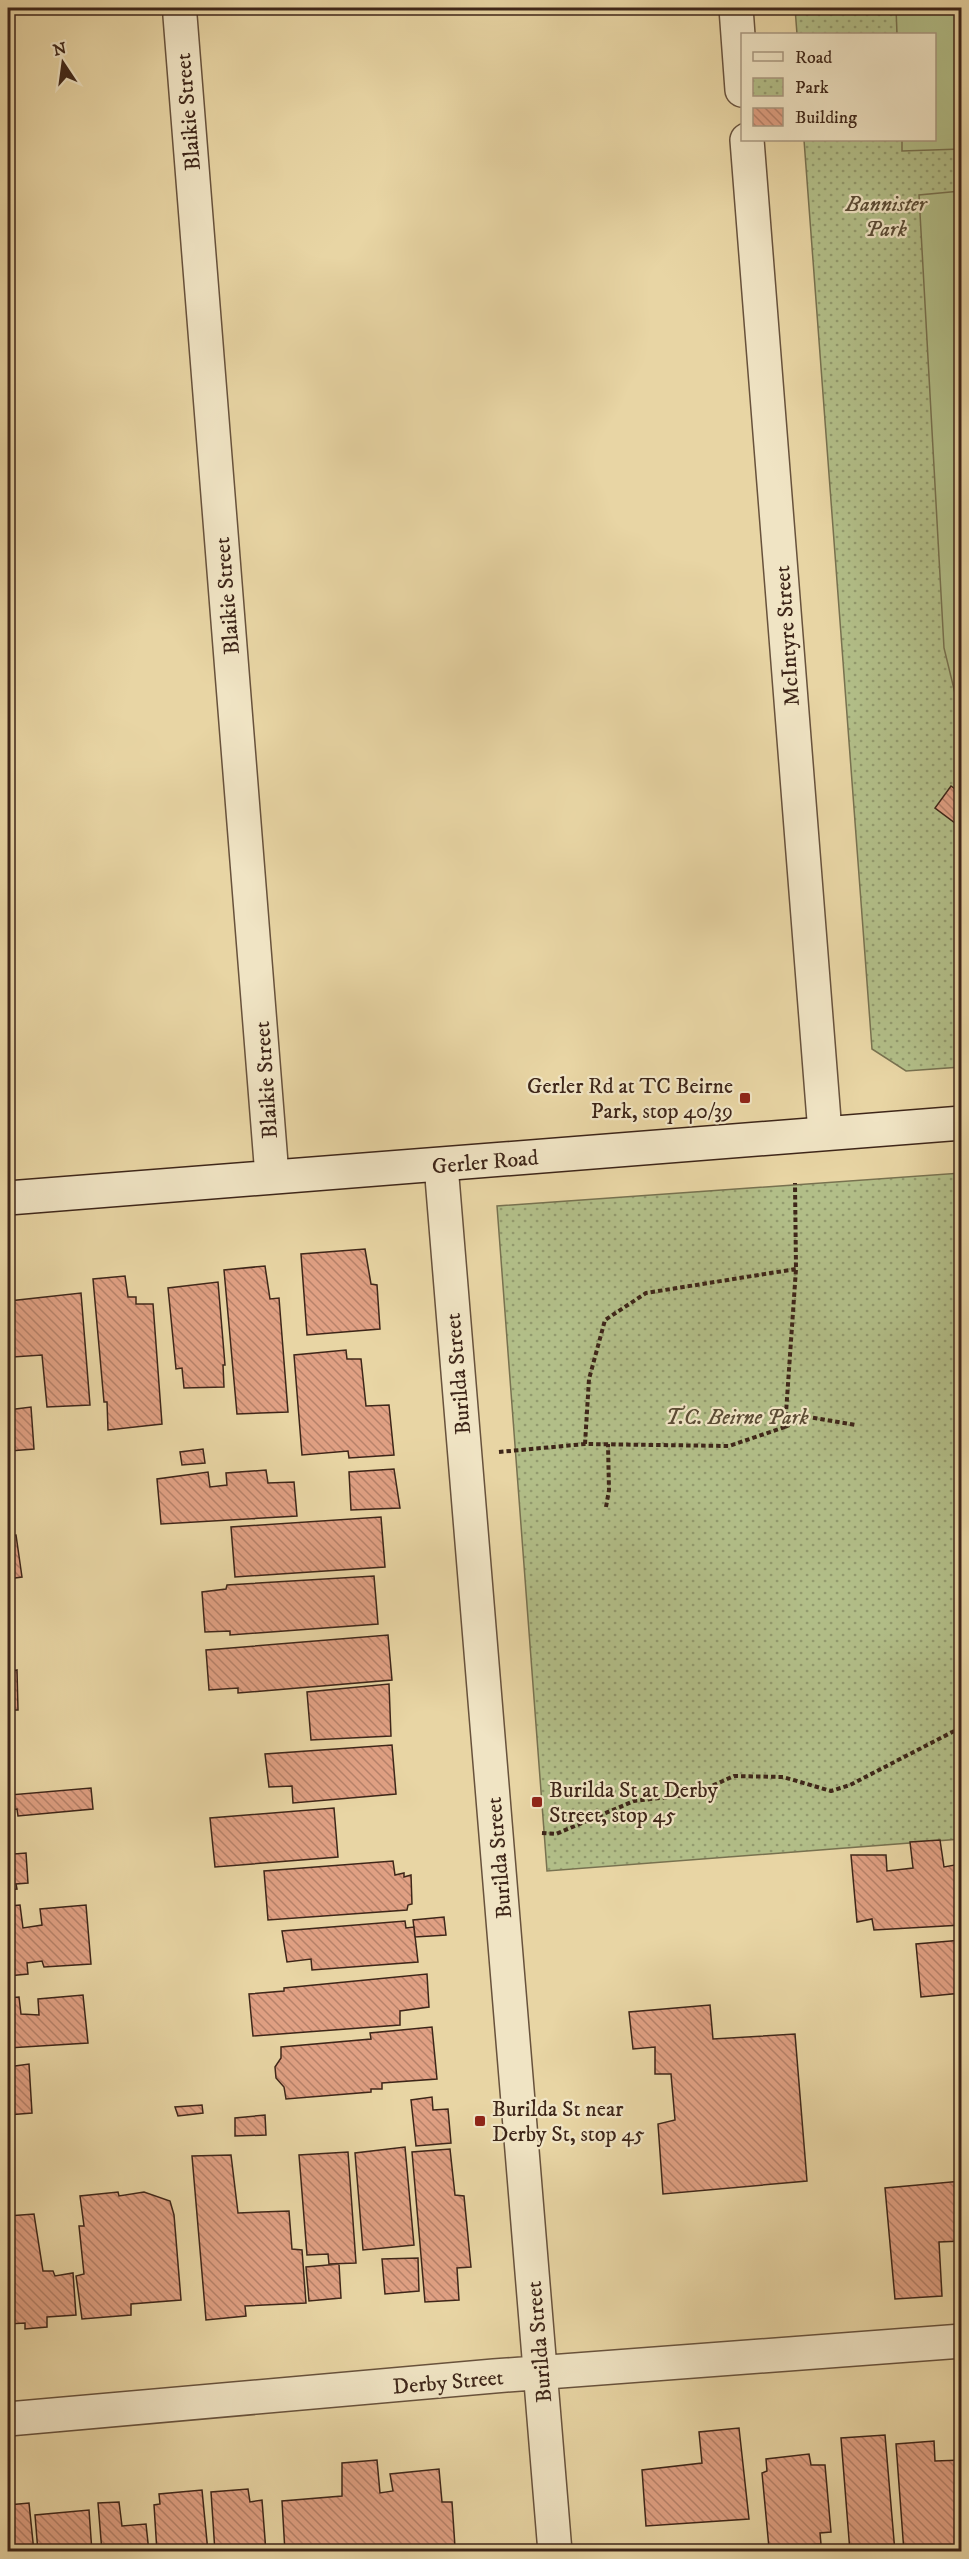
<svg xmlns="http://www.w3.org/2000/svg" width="969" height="2559" viewBox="0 0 969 2559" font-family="'IM FELL DW Pica',serif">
	<defs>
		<pattern id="park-dots" width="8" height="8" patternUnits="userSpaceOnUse" patternTransform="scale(1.5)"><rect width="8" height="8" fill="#b2be88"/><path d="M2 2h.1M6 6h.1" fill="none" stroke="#929a6e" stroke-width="1.8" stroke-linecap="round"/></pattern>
		<pattern id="building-back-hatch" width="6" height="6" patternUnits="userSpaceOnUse" patternTransform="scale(1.5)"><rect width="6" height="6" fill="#e0a083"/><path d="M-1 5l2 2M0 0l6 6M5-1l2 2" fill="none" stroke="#b7826a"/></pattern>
	</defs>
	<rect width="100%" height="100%" fill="#e8d5a4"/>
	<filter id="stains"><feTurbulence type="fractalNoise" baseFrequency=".00333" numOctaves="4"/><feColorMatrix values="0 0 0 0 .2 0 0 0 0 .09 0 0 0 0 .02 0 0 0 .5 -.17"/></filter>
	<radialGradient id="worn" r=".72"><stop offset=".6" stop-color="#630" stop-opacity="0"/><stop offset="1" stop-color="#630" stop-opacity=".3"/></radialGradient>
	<path fill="url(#park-dots)" stroke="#787250" stroke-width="1.5" d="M795 8H961V1067L906 1071 872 1049 804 140H934V34H797Z
		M961 1173V1839L547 1871 497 1206Z"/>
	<path fill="#b2be88" stroke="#787250" stroke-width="1.5" d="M896 8H961V149L902 151V140H934V34H897Z
		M961 191H962L961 718 944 648 919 195Z"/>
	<path fill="url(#building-back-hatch)" stroke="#3e2619" stroke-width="1.5" d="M951 786 962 794V823L959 826 935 808Z
		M365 1249 371 1284 377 1285 380 1329 307 1335 301 1254Z
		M265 1266 270 1299 279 1298 288 1412 237 1414 224 1270Z
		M125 1276 128 1297H136V1304H153L162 1424 108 1430 107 1402H104L93 1279Z
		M218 1282 225 1365H223L224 1387 184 1388 182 1368 176 1369 168 1288Z
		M81 1293 90 1405 47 1407 42 1355 13 1357 9 1301Z
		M346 1350 347 1359H361L366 1406 389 1405 394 1455 349 1458 348 1451 302 1455 294 1355Z
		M31 1407 34 1449 10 1451 8 1410Z
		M203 1449 205 1463 182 1465 180 1452Z
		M394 1469 400 1508 351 1510 349 1472Z
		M266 1470 268 1483 294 1482 297 1516 161 1524 157 1479 208 1472 210 1487 227 1485 226 1473Z
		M381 1517 385 1567 235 1577 231 1527Z
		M16 1535 22 1577 8 1579V1536Z
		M374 1576 378 1624 230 1635V1631L205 1632 202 1592 226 1589 227 1585Z
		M388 1635 392 1680 238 1693V1688L209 1690 206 1650Z
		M17 1670 18 1710H8V1672Z
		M389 1684 391 1736 311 1740 307 1692Z
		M392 1745 396 1794 293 1803 292 1786 269 1787 265 1754Z
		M8 1766 10 1795 91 1788 93 1809 18 1816 17 1809 8 1810Z
		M334 1808 338 1857 215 1867 210 1818Z
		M8 1837H12L14 1854 26 1853 28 1883 16 1884 17 1889 8 1890Z
		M960 1839H962V1925L874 1930 872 1919 857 1922 851 1855H886L887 1871 913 1868 910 1842 940 1840 944 1867 961 1864Z
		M393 1861 395 1875 404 1873V1877L411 1875 412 1904 408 1905 407 1910 268 1920 264 1871Z
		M20 1905 23 1928 42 1925 40 1909 86 1905 91 1964 44 1967 42 1961 27 1963 28 1974 8 1976V1906Z
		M444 1917 446 1935 415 1937 413 1920Z
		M405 1921 406 1928 414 1927 418 1962 312 1970 311 1959 287 1962 282 1931Z
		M962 1940V1993L921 1997 916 1944Z
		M427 1974 429 2007 400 2011V2025L253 2036 249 1994 284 1991V1988Z
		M83 1995 88 2043 8 2048V1998L19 1997 21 2014 39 2015 38 1999Z
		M710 2005 713 2039 795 2034 807 2181 663 2194 658 2124 675 2120 671 2074H655V2047L633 2049 629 2012Z
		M432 2027 437 2079 382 2083V2089H371V2092L286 2099 284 2087 276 2078 275 2067 281 2058V2047L371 2039 370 2033Z
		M956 2063H962V2106L959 2107Z
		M29 2064 32 2113 8 2115V2067Z
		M432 2097 433 2110 448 2109 451 2143 416 2146 411 2100Z
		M202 2105 203 2113 178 2116 175 2107Z
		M265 2115 266 2135 235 2136V2118Z
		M957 2115H962V2163H959Z
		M405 2147 414 2245 363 2250 355 2153Z
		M450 2149 455 2195 464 2196 471 2267 457 2268 459 2300 425 2302 412 2152Z
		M348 2152 356 2263 329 2264 328 2254 307 2255 299 2155Z
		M231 2155 238 2213 289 2211 292 2249 302 2250 306 2303 245 2306 246 2316 206 2320 192 2156Z
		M962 2181V2241L939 2242 942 2296 895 2299 885 2188Z
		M118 2192 119 2196 144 2192 170 2201 174 2215 181 2300 131 2304V2315L82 2319 76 2276 84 2274 79 2226H84L80 2196Z
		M34 2214 43 2271H53L55 2276 73 2273 76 2315 47 2317V2327L25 2329V2323L8 2324V2216Z
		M418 2258 419 2291 385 2294 382 2259Z
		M339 2264 341 2298 309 2301 306 2267Z
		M739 2428 749 2519 646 2526 642 2470 702 2463 699 2432Z
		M885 2435 895 2552H850L841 2438Z
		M934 2441 935 2461 962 2460V2552H904L896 2444Z
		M809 2454 811 2465H825L831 2532 820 2533 821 2544 769 2548 762 2473 767 2471 766 2459Z
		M377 2460 380 2493 393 2491 390 2474 439 2469 442 2502H452L455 2547 404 2552H285L282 2501 342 2496V2463Z
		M248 2489 250 2502 262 2500 266 2552H215L211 2492Z
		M202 2490 208 2552H157L154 2505 160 2504 159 2494Z
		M119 2502 122 2526 146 2524 149 2552H102L98 2503Z
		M29 2503 34 2552H8V2505Z
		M89 2510 92 2552H38L35 2515Z"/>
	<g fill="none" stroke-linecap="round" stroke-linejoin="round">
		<g stroke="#68523c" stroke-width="36">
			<path id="street" d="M736 8 742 90
				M180 16 272 1176
				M747 140 825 1133
				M441 1165 555 2552
				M8 2419 494 2376 962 2341"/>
		</g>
		<g stroke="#3e2619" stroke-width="36">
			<path id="secondary" d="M8 1198 962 1123"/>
		</g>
		<path stroke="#3e2619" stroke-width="4" stroke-dasharray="4.5 3" stroke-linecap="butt" d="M785 1427 809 1417 856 1425
			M585 1444 589 1379 605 1320 646 1293 796 1269
			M499 1452 585 1444 729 1446 785 1427 796 1269 795 1183
			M606 1507 609 1490 608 1444
			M542 1833 556 1834 634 1801 694 1794 734 1776 783 1777 831 1791 850 1785 962 1727"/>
		<use href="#street" stroke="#f0e4c4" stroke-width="33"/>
		<use href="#secondary" stroke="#f0e4c4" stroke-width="33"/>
	</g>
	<g fill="#8f2418" stroke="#f0e4c4" stroke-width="2">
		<rect x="739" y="1092" width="12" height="12" rx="3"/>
		<rect x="531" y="1796" width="12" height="12" rx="3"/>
		<rect x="474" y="2115" width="12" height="12" rx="3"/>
	</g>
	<g text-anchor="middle" stroke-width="4.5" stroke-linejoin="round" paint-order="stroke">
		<g font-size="22" fill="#3e2619" stroke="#f0e4c4">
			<text transform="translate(187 112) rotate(-95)" y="8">Blaikie Street</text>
			<text transform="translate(226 596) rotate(-95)" y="8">Blaikie Street</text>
			<text transform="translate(786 636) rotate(-94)" y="8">McIntyre Street</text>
			<text transform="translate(265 1080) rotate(-94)" y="8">Blaikie Street</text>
			<text transform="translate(485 1161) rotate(-5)" y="8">Gerler Road</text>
			<text transform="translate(457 1374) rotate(-95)" y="8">Burilda Street</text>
			<text transform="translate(498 1858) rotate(-95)" y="8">Burilda Street</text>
			<text transform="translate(538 2342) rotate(-95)" y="8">Burilda Street</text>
			<text transform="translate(448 2381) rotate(-5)" y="8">Derby Street</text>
		</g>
		<g font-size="22" font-style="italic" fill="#5b4c35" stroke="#f0e4c4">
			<text x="886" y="211">Bannister<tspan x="886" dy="25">Park</tspan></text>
			<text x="737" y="1424">T.C. Beirne Park</text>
		</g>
		<g font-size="22" fill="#3e2619" stroke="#f0e4c4" text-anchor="start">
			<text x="733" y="1093" text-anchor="end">Gerler Rd at TC Beirne<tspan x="733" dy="25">Park, stop 40/39</tspan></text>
			<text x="549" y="1797">Burilda St at Derby<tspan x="549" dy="25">Street, stop 45</tspan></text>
			<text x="492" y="2116">Burilda St near<tspan x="492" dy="25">Derby St, stop 45</tspan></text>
		</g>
	</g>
	<rect width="969" height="2559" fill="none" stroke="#e8d5a4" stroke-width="30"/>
	<rect x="9" y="9" width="951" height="2541" fill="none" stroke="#3e2619" stroke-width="3"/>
	<rect x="15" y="15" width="939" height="2529" fill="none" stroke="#3e2619" stroke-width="1.5"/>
	<rect x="741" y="33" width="195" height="108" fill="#f0e4c4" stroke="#a99880" stroke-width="1.5"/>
	<rect x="753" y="52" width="30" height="9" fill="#f0e4c4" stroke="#a99880" stroke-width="1.5"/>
	<text x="795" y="63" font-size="18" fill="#3e2619">Road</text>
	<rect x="753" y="78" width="30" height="18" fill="url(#park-dots)" stroke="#a99880" stroke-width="1.5"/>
	<text x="795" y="93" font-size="18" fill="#3e2619">Park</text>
	<rect x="753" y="108" width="30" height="18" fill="url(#building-back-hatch)" stroke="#a99880" stroke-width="1.5"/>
	<text x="795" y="123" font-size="18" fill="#3e2619">Building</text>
	<g transform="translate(63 63) rotate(347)" stroke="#f0e4c4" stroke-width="4.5" paint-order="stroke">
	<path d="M0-4.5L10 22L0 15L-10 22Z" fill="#3e2619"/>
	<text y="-9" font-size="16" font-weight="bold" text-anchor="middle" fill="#3e2619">N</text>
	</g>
	<rect width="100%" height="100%" filter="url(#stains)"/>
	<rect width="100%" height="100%" fill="url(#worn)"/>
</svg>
